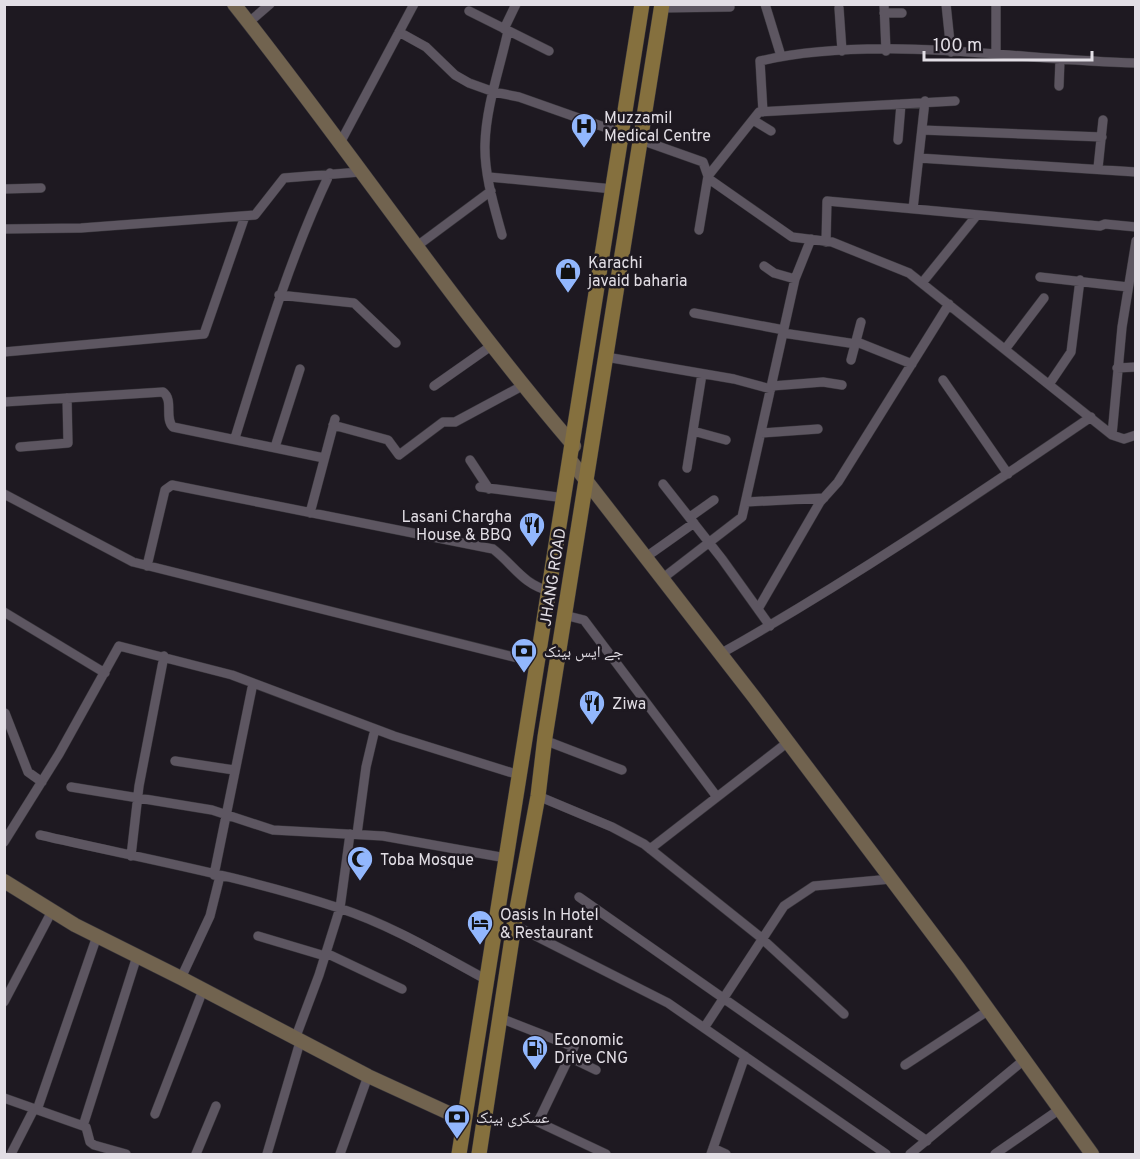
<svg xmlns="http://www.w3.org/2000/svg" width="1140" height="1159" viewBox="0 0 1140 1159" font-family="Overpass,'Noto Naskh Arabic',sans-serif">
	<rect width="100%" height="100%" fill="#1e1921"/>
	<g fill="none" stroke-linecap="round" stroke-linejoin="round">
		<g stroke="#38353b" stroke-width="10">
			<path id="street" d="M765 4 781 56
				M884 4 886 51
				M946 4 951 52
				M996 4V54
				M661 8 730 7
				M839 8 842 51
				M469 11 549 51
				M884 13H902
				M248 23 270 4
				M504 29 516 4
				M399 32 426 47 455 75 469 83 494 92 519 97 621 133
				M1059 86 1060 60
				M763 112 760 61C879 34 1015 60 1136 63
				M753 120 771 131
				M922 130 1102 137
				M641 140 703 162 709 179 792 237 832 242 909 273 1112 435 1124 439 1136 435
				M898 140 901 104
				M339 145 414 4
				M919 158 1136 172
				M1098 168 1103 120
				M489 177 613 189
				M4 189 41 188
				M913 209 925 101
				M4 229 81 228 255 215 284 178 360 172
				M699 230 708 176 759 112 955 101
				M502 235C494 206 484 174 485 144 486 106 500 68 508 31
				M826 242 827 201 1100 226 1105 224 1136 227
				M417 246 491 191
				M764 266 774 273 795 279
				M1040 277 1128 287
				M922 283 977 215
				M279 295 354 303 396 343
				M694 313 784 330
				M783 333 856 344
				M857 342 912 364
				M1006 348 1044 298
				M4 352 204 334 245 216
				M606 357 734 379 771 389
				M851 360 861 322
				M1117 368 1136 367
				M943 380 1008 474
				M1050 383 1071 352 1080 280
				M434 386 491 346
				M772 386 823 382 842 385
				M4 402 163 392C174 400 164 418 173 427L324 458
				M333 425 388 440 399 455 443 422H455L522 386
				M693 431 726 440
				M761 433 818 429
				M1112 435 1122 327 1136 241
				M235 438C263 348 289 259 330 173
				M20 447 68 443 67 398
				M275 447 300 369
				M470 460 489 489
				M687 468 702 374
				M663 484 722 559 770 626
				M480 487 565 498
				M4 494 133 562 538 663
				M746 502 824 498
				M310 513 335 419
				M690 517 714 500
				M646 557 694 523
				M147 566 165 490 172 485 493 549C513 564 523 585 550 591
				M663 578 742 517 795 279 811 239
				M758 609 820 502 838 482 949 304
				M4 612 105 673
				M564 615 584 620 717 797
				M720 654C848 582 969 500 1091 417
				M5 713 28 772 42 782
				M544 740 622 770
				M175 761 234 770
				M71 787 212 810 273 830 383 836 506 858
				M538 796 612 827 644 844 759 936 844 1014
				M357 834 366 767 375 729
				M40 835C140 858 242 876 339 908 391 925 439 954 487 980
				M4 842 59 754 119 646 232 675 394 736 519 775
				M650 849 788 742
				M131 856 139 786 164 656
				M214 875 253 683
				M579 897 927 1141
				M514 925 668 1003 886 1154
				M258 936 325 956
				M326 953 402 989
				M181 978 210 916 220 876
				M4 1002 52 911
				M500 1018 574 1047 538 1122 606 1154
				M704 1028 784 906 814 886 891 879
				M295 1039 319 975 340 908 350 834
				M569 1057 596 1070
				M905 1065 989 1010
				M4 1098 86 1127 90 1142 94 1145 126 1154
				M37 1110 97 936
				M155 1114 203 990
				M83 1126 137 956
				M713 1148 726 1154
				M11 1154 34 1109
				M196 1154 216 1106
				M267 1154 300 1042
				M340 1154 368 1076
				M711 1154 745 1056
				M910 1154 1024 1060
				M995 1154 1060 1109"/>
		</g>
		<g stroke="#38353b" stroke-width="15">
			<path id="secondary" d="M234 4C350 150 453 305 574 446
				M571 461 754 697 959 969 1092 1154
				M4 881 75 925 181 978 368 1076 464 1120"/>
		</g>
		<g stroke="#38353b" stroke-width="16">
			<path id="primary" d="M459 1154 642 4
				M479 1154 514 925 538 796 545 737 662 4"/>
		</g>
		<use href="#street" stroke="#5d5661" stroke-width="9"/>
		<use href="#secondary" stroke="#71634f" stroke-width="14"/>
		<use href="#primary" stroke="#85703e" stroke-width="15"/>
	</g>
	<defs>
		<g id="hospital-pin" transform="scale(1.35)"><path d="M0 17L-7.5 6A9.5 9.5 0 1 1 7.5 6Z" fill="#92b7fd" stroke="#1e1921"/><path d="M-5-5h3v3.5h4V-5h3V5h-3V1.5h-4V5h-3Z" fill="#111"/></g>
		<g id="shop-pin" transform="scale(1.35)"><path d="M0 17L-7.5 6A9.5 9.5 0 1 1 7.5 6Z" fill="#92b7fd" stroke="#1e1921"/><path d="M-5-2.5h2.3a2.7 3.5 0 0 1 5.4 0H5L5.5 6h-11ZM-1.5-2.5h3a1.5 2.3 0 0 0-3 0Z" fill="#111"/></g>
		<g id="restaurant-pin" transform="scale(1.35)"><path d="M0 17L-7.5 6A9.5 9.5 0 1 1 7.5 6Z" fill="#92b7fd" stroke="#1e1921"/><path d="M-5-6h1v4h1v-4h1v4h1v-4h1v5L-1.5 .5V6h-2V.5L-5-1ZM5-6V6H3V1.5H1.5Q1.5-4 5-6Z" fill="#111"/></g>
		<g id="bank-pin" transform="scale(1.35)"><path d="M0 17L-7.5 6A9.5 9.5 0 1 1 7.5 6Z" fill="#92b7fd" stroke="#1e1921"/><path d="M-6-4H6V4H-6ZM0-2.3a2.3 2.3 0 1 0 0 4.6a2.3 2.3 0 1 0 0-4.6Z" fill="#111"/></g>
		<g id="mosque-pin" transform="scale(1.35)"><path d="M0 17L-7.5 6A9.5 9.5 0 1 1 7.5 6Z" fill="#92b7fd" stroke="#1e1921"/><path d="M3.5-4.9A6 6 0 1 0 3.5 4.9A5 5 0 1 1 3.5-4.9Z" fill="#111"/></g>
		<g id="hotel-pin" transform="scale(1.35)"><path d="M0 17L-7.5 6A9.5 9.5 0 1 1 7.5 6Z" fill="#92b7fd" stroke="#1e1921"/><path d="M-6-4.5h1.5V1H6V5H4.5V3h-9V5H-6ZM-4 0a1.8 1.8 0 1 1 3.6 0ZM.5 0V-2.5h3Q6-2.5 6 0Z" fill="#111"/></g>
		<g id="fuel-pin" transform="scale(1.35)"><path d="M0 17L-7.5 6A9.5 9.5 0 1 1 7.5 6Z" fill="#92b7fd" stroke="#1e1921"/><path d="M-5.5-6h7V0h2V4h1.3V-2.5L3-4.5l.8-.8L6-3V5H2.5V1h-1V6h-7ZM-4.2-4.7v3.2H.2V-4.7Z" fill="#111"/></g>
	</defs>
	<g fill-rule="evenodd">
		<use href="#hospital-pin" x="584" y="126"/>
		<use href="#shop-pin" x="568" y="271"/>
		<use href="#restaurant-pin" x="532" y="525"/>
		<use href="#bank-pin" x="524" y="651"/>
		<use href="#restaurant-pin" x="592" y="703"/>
		<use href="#mosque-pin" x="360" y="859"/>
		<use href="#hotel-pin" x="480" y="923"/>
		<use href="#fuel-pin" x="535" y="1048"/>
		<use href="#bank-pin" x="457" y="1117"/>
	</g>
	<g text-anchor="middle" stroke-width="5" stroke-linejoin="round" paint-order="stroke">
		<g font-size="16" fill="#e2dee5" stroke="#1e1921" text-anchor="start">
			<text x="604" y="123">Muzzamil<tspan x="604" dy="18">Medical Centre</tspan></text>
			<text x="588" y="268">Karachi<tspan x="588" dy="18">javaid baharia</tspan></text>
			<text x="512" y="522" text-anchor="end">Lasani Chargha<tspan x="512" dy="18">House &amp; BBQ</tspan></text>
			<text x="544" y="657">جے ایس بینک</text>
			<text x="612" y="709">Ziwa</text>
			<text x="380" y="865">Toba Mosque</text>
			<text x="500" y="920">Oasis In Hotel<tspan x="500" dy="18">&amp; Restaurant</tspan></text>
			<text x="554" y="1045">Economic<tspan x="554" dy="18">Drive CNG</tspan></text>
			<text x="476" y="1123">عسکری بینک</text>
		</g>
		<g font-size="16" fill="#e2dee5" stroke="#1e1921">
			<text transform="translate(552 577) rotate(-81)" y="6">JHANG ROAD</text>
		</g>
	</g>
	<rect width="1140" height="1159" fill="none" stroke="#e2dee5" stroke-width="12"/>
	<path d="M924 51v9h168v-9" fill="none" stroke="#e2dee5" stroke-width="3"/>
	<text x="933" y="51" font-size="18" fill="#e2dee5" stroke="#1e1921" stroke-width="4.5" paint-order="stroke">100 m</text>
</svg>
